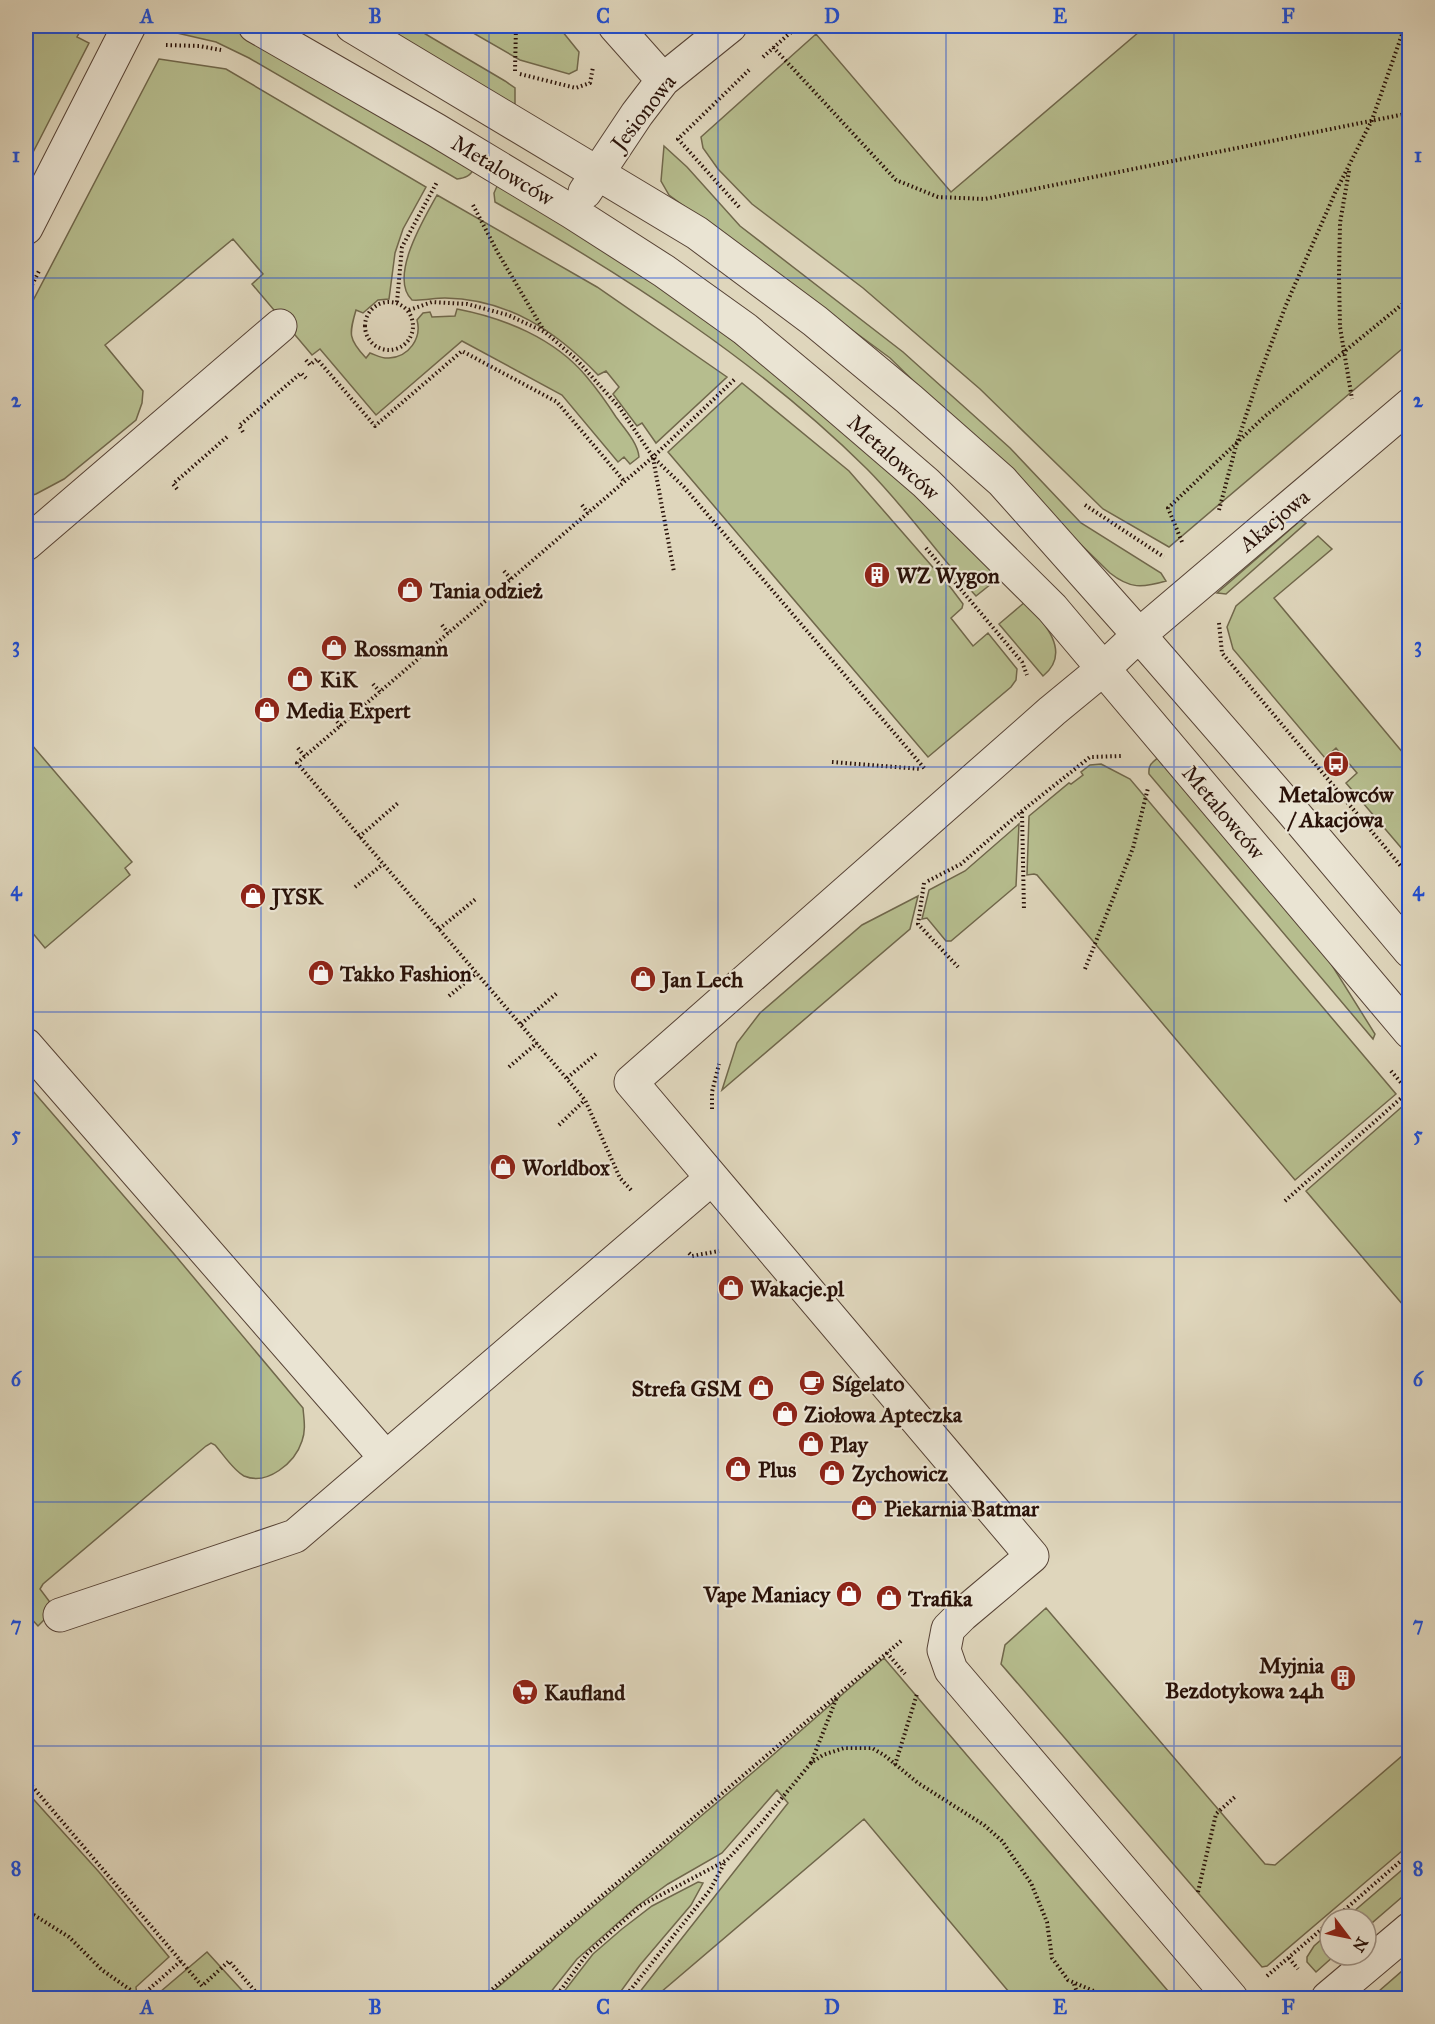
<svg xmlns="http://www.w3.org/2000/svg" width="1435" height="2024" viewBox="0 0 1435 2024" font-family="'IM FELL Great Primer',serif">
	<rect width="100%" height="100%" fill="#dfd6bc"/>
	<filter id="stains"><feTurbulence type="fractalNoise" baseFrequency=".00333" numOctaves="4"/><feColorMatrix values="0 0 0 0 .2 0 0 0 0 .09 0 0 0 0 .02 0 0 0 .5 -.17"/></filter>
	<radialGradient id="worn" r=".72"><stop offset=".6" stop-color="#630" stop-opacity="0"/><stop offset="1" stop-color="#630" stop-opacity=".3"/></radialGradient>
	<path fill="#b6bd8e" stroke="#70674b" stroke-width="1.5" d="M26 26H83L77 37 89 43 26 166Z
		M180 26H237L474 168C471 176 465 178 457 179L249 58 216 42 164 30Z
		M380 26H412L505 81 515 88V105Z
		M461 26H558L579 52 577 70 569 74 520 60Z
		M1146 26H1410L1409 343 1169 547 1103 509 980 389 863 288 752 204 718 169 703 148 701 137 816 34 951 192Z
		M159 59 226 69 426 187 403 229 395 253 389 299 378 300 363 313 356 310C349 334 348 339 366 358L370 353C376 355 383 359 389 358 409 357 422 338 417 320L423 313 430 312 432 317 455 316 457 309C504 318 554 338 586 376 597 389 607 403 616 417 624 428 638 443 639 457L630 464 624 457 618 462 562 395 462 341 376 415 320 349 312 355 252 284 263 274 233 239 105 345 143 391 142 403 136 420 64 479 36 494 26 497V314Z
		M664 146 687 167 740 226 903 352 1010 448 1081 523 1161 573 1166 581C1142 588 1130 589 1110 573L890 358 669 195 661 181Z
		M498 184 664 289 791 384 852 434 1001 576 976 596C938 555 906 508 867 469 759 362 627 277 495 202L494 193Z
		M437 195 597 287 727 377 656 443 642 423 637 426 613 394 619 387 606 371 598 375C556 331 508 299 445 298 434 298 423 301 412 300 388 277 425 217 437 195Z
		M742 383 849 471 951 588 963 604 962 608 951 618 973 646 988 633 1017 669 1016 680 1011 687 928 757 668 452Z
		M1301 520 1306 523 1226 594 1217 593Z
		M1318 536 1332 549 1274 598 1409 760V857L1346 783 1357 773 1336 748 1325 758 1233 649 1227 627 1236 606Z
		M1025 602C1043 621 1073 652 1043 676L999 624Z
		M26 738 132 862 125 868 130 875 45 948 26 925Z
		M1160 756 1313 935 1375 1034 1373 1039 1149 774C1148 764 1153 762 1160 756Z
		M1101 764 1130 779 1396 1094 1295 1180 1037 875 1034 874 1027 875 1029 816 1069 783 1071 784 1083 775 1081 772 1090 765Z
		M1019 824 1016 886 951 941H946L927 918 922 919 929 890 965 871Z
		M918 896 910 929 722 1090 737 1043 760 1013 862 925Z
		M26 1083 174 1254 303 1408C304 1420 306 1430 302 1441 295 1463 267 1486 244 1476 233 1470 223 1454 215 1445L211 1443 206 1446 43 1584 40 1589 55 1609 38 1626 26 1613Z
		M1404 1105 1410 1111 1409 1312 1306 1191Z
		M1046 1608 1265 1864 1275 1865 1409 1750V1845L1267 1966 1262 1967 1001 1664 1005 1645Z
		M884 1658 1174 1998H1014L864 1819 654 1998H635L788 1803 777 1790 722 1853 668 1884 636 1907 577 1959 546 1998H485L758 1768Z
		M26 1791 99 1872 169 1957 136 1987 137 1998H26Z
		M1409 1864V1891L1366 1928V1919H1345Z
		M698 1882 703 1883 691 1905 640 1965 616 1998H559L593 1954 622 1929 652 1906Z
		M1330 1932V1955H1335L1316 1972 1307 1962V1957L1314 1946Z
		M207 1952 249 1998H153Z
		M1409 1965V1991L1401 1998H1371Z"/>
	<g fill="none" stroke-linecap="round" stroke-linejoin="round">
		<g stroke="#564235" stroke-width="35">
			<path id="minor" d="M255 26 436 130 572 212 664 271 745 329 818 390 926 483 1052 608 1410 1032
				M352 26 697 233 815 321 909 399 1002 481 1139 635 1292 811 1410 951
				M615 26 663 80
				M585 192 637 114 663 80 730 26
				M26 228 129 26
				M26 544 280 326
				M26 1045 386 1458 712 1178
				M60 1615 295 1536 386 1458
				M1231 1998 951 1670 944 1650 948 1629 962 1615 1032 1556 631 1082 1052 711 1103 669 1139 635 1410 405
				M1328 1998 1410 1929"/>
		</g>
		<path stroke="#291108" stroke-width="4" stroke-dasharray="1.5 3" stroke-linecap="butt" d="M166 45 199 46 221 50
			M773 47 896 180 938 197 985 199 1410 113
			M763 57 798 26
			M515 71 516 26
			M520 74 576 88 590 83 593 67
			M1349 171 1340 223 1339 276 1340 327 1352 399
			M473 205 498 253 544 331
			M739 207 678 139 749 70
			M26 297 40 269
			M365 326a24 24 0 1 1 48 0a24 24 0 1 1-48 0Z
			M397 302 402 247 437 182
			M409 310 432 302 467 304 508 315 545 332 576 359 619 407 653 457 684 487 925 769
			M306 360 310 365 317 359 375 426 462 351 557 402 624 481
			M243 432 239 426 301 373 306 378
			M653 458 674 572
			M177 489 173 484 228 436
			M582 505 588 513
			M1085 505 1164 557
			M1219 510 1236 446 1259 376 1286 305 1335 193 1372 120 1405 26
			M1182 542 1168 508 1264 417 1410 298
			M926 548 1022 662 1027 675
			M504 571 511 579
			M1219 623 1222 653 1410 877
			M442 625 448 633
			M373 684 380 692
			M334 718 341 726
			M298 748 305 757
			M832 762 921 769
			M1022 812 1024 911
			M359 837 398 803
			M928 881 961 864 1022 811 1090 757 1121 756
			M924 883 918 924 958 967
			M355 887 383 864
			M439 929 477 898
			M1085 969 1133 848 1148 788
			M449 996 477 973
			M521 1024 557 993
			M509 1067 537 1043
			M1391 1071 1410 1093
			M567 1078 596 1054
			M712 1109V1092L719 1064
			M559 1125 585 1100
			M631 1190 620 1178 585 1100 297 763 653 457 736 378
			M1285 1201 1408 1092
			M689 1253 692 1256 719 1251
			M901 1641 887 1653 905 1674
			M811 1763 837 1697
			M895 1765 917 1694
			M26 1779 202 1986 229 1961 261 1998
			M1198 1892 1216 1814 1236 1796
			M26 1910 69 1937 102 1970 142 1998
			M1334 1919 1410 1853
			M1289 1958 1298 1969
			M1267 1976 1330 1922
			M1074 1984 1079 1998
			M139 1998 181 1961
			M482 1998 887 1653
			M555 1998 587 1954 640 1906 727 1860 762 1822 811 1763 823 1755 844 1748H872L884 1755 918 1783 984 1825 1002 1841 1031 1883 1047 1922 1052 1958 1068 1980 1101 1994 1169 1993
			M624 1998 710 1890 725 1862"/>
		<use href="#minor" stroke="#eae4d3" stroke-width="33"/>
	</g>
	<path fill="none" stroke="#1d4ed8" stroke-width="1.5" stroke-opacity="0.55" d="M261 26V1998M489 26V1998M718 26V1998M946 26V1998M1174 26V1998M26 278H1410M26 522H1410M26 767H1410M26 1012H1410M26 1257H1410M26 1502H1410M26 1746H1410"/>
	<defs>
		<g id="building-disc" transform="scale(1.35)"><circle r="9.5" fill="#8f2418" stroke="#eae4d3"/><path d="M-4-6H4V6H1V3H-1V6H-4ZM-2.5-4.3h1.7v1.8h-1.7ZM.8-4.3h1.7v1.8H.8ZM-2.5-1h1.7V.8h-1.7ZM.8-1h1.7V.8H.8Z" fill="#fff"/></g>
		<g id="shop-disc" transform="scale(1.35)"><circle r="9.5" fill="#8f2418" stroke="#eae4d3"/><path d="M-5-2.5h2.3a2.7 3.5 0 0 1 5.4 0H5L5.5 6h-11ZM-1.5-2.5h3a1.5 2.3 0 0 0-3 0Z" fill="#fff"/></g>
		<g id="bus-disc" transform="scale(1.35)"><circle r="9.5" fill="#8f2418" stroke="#eae4d3"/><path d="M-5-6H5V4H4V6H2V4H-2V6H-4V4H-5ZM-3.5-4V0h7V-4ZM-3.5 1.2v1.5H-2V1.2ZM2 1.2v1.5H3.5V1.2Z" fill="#fff"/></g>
		<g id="cafe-disc" transform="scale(1.35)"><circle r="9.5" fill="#8f2418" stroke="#eae4d3"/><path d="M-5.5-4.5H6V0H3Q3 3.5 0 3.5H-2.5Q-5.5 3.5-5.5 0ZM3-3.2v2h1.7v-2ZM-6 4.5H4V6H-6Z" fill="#fff"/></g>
		<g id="supermarket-disc" transform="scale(1.35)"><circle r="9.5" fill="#8f2418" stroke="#eae4d3"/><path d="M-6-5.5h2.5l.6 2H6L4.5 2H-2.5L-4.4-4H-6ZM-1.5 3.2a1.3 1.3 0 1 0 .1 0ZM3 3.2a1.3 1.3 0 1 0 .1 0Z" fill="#fff"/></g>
	</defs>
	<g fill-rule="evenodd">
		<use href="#building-disc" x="877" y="575"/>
		<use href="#shop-disc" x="410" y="590"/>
		<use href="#shop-disc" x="334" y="648"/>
		<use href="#shop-disc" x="300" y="679"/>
		<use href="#shop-disc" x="267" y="710"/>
		<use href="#bus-disc" x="1336" y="764"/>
		<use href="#shop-disc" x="253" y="896"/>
		<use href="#shop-disc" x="321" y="973"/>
		<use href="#shop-disc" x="643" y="979"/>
		<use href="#shop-disc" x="503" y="1167"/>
		<use href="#shop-disc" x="731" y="1288"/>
		<use href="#cafe-disc" x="812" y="1383"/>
		<use href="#shop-disc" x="761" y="1388"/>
		<use href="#shop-disc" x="785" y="1414"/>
		<use href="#shop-disc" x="811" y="1444"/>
		<use href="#shop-disc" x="738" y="1469"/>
		<use href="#shop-disc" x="832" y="1473"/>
		<use href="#shop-disc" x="864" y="1508"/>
		<use href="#shop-disc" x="849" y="1594"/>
		<use href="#shop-disc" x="889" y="1598"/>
		<use href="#building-disc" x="1343" y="1678"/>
		<use href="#supermarket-disc" x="525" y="1692"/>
	</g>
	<g text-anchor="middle" stroke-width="4.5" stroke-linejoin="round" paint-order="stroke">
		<g font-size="22" fill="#291108" stroke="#eae4d3">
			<text transform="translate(643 112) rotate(-52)" y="8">Jesionowa</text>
			<text transform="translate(503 170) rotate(31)" y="8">Metalowców</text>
			<text transform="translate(894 457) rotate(42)" y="8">Metalowców</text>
			<text transform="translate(1274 520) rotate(-40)" y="8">Akacjowa</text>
			<text transform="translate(1224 812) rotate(50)" y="8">Metalowców</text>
		</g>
		<g font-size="22" font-weight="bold" fill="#291108" stroke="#eae4d3" text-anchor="start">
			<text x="896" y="583">WZ Wygon</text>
			<text x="430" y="598">Tania odzież</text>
			<text x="354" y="656">Rossmann</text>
			<text x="320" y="687">KiK</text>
			<text x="286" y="718">Media Expert</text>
			<text x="1336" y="802" text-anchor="middle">Metalowców<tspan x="1336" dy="25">/ Akacjowa</tspan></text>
			<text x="272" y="904">JYSK</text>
			<text x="340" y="981">Takko Fashion</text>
			<text x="662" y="987">Jan Lech</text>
			<text x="522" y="1175">Worldbox</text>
			<text x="750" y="1296">Wakacje.pl</text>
			<text x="832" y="1391">Sígelato</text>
			<text x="742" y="1396" text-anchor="end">Strefa GSM</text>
			<text x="804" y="1422">Ziołowa Apteczka</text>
			<text x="830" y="1452">Play</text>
			<text x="758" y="1477">Plus</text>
			<text x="852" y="1481">Zychowicz</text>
			<text x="884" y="1516">Piekarnia Batmar</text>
			<text x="830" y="1602" text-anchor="end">Vape Maniacy</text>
			<text x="908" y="1606">Trafika</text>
			<text x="1324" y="1673" text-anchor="end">Myjnia<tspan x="1324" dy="25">Bezdotykowa 24h</tspan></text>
			<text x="544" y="1700">Kaufland</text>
		</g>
	</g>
	<rect width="1435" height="2024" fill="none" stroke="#dfd6bc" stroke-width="66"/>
	<g transform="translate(1348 1937) rotate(122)"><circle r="28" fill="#eae4d3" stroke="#9d9082" stroke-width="1.5"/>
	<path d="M0-4.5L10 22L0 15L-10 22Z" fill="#8f2418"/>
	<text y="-9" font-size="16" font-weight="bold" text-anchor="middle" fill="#291108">N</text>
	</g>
	<rect x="33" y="33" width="1369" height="1958" fill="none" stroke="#1d4ed8" stroke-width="2"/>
	<g font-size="20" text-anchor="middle" font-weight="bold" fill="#1d4ed8">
		<text x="147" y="23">A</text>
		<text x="375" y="23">B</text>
		<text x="603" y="23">C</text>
		<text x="832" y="23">D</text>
		<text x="1060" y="23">E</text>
		<text x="1288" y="23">F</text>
		<text x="16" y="162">1</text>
		<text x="1418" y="162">1</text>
		<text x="16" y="407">2</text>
		<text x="1418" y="407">2</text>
		<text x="16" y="652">3</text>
		<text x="1418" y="652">3</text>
		<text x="16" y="896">4</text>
		<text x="1418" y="896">4</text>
		<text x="16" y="1141">5</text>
		<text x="1418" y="1141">5</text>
		<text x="16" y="1386">6</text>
		<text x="1418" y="1386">6</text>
		<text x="16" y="1631">7</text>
		<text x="1418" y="1631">7</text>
		<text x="16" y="1875">8</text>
		<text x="1418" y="1875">8</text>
		<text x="147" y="2014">A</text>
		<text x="375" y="2014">B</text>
		<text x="603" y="2014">C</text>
		<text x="832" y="2014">D</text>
		<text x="1060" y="2014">E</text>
		<text x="1288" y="2014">F</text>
	</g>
	<rect width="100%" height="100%" filter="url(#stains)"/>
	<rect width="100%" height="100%" fill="url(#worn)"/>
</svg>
